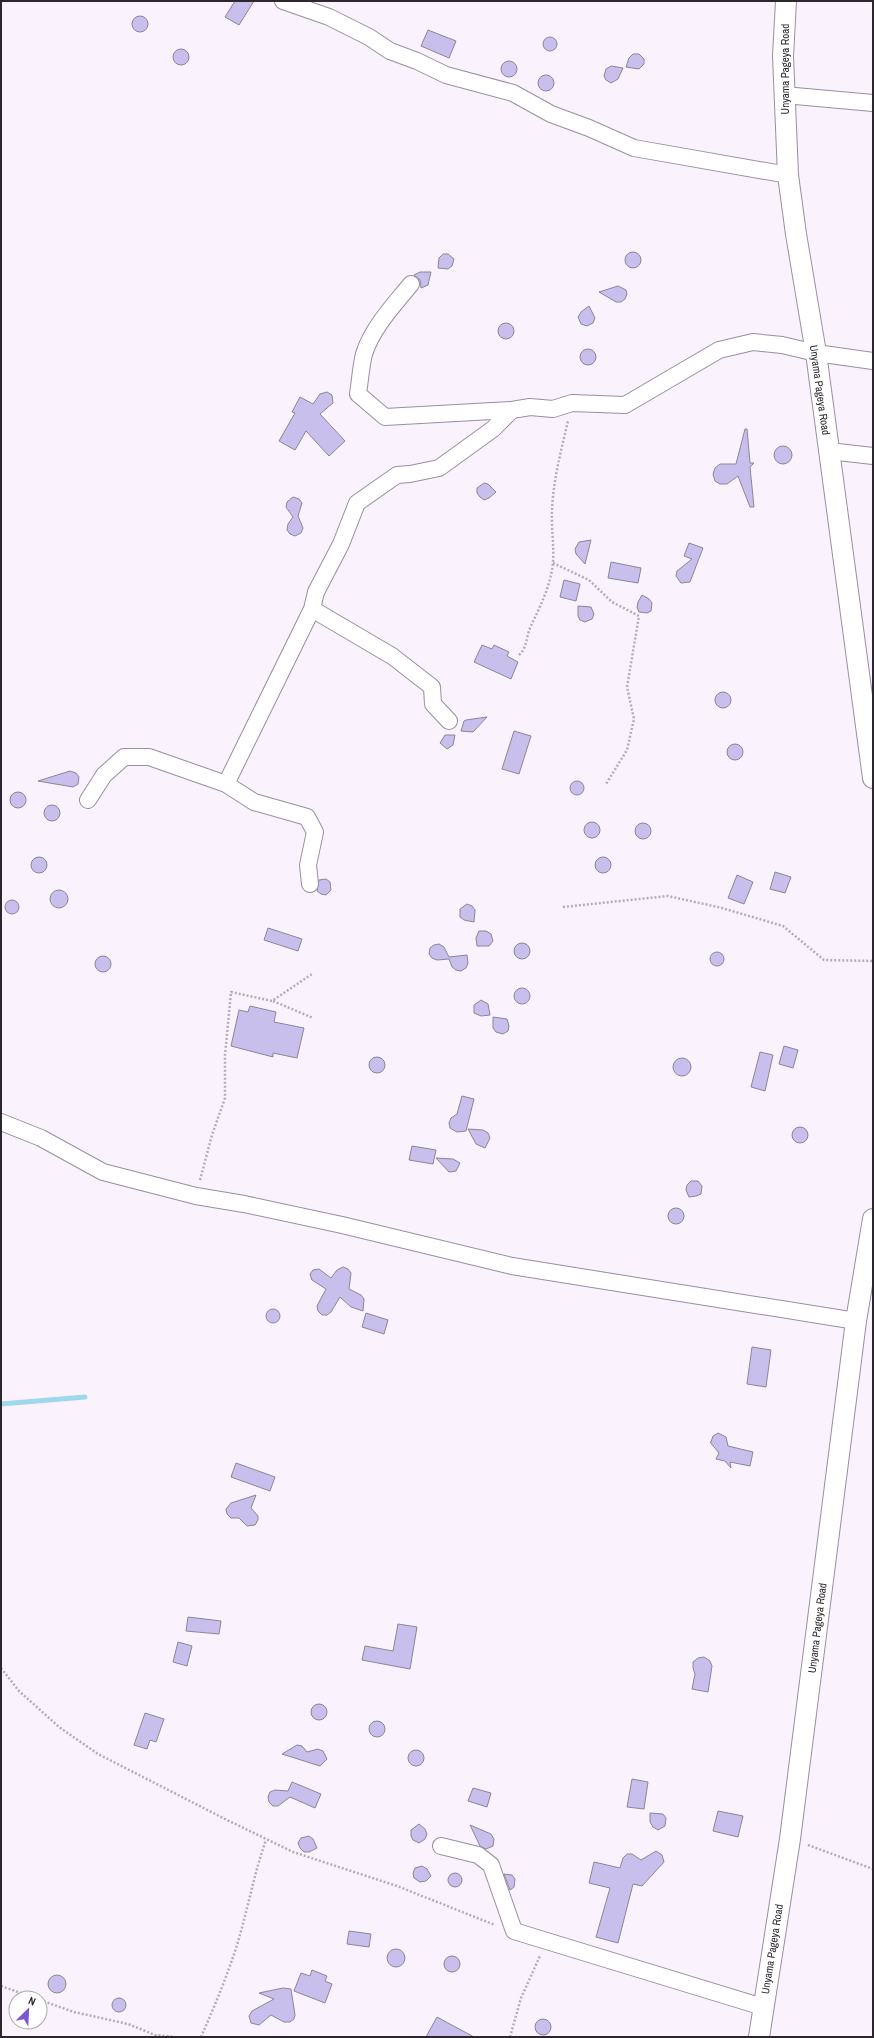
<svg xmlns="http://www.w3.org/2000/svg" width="874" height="2038" viewBox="0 0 874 2038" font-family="'Archivo Narrow',sans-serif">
	<rect width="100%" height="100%" fill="#faf2fd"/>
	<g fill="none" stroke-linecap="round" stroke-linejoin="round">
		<path stroke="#9fd8ec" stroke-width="5" d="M1 1404 85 1397"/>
	</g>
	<path fill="#c9bfed" stroke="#8a8699" d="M235 1H254L239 25 225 17Z
		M132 24a8 8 0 1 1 16 0a8 8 0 1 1-16 0Z
		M428 30 456 41 449 58 421 46Z
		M543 44a7 7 0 1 1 14 0a7 7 0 1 1-14 0Z
		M173 57a8 8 0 1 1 16 0a8 8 0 1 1-16 0Z
		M633 54H639L644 59V64L639 69 626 67 629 58Z
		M501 69a8 8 0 1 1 16 0a8 8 0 1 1-16 0Z
		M611 66 623 68 618 79 611 83 606 80 604 76 606 69Z
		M538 83a8 8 0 1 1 16 0a8 8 0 1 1-16 0Z
		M625 260a8 8 0 1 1 16 0a8 8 0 1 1-16 0Z
		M443 254H448L454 259 452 266 448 269 438 268 439 258Z
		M420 272H431L428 285 421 288 420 280 414 275Z
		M618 286 626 290 627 294 625 299 621 302H616L599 292Z
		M589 306 595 318 593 323 587 326 581 324 578 317 581 312Z
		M498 331a8 8 0 1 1 16 0a8 8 0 1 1-16 0Z
		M580 357a8 8 0 1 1 16 0a8 8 0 1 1-16 0Z
		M327 392 332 395 333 403 320 414 345 441 329 456 306 431 295 450 279 441 295 413 292 412 300 397 313 404 320 394Z
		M745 429H747L750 463H754L750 467 754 507H750L738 476 727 484H720L715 481 713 474 715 468 720 464H736Z
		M774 455a9 9 0 1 1 18 0a9 9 0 1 1-18 0Z
		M484 483 488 484 496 492 489 498 484 500 480 497 477 493V488Z
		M293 497 299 499 302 503 298 516 303 528 301 533 295 536 290 534 287 530 288 524 293 517 286 507 287 502Z
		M591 540 585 564 576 554 575 549 579 542Z
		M689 543 703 548 690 582 681 583 676 576 677 571 692 559 684 556Z
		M611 562 641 568 638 583 608 578Z
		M564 580 580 584 576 601 560 597Z
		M642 595 649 599 652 603 651 611 647 613 639 612 637 607 638 602Z
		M578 606 591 607 594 614 592 619 585 622 580 620 578 616Z
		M482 645 492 649 494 645 509 652 507 656 518 662 511 679 474 662Z
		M715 700a8 8 0 1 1 16 0a8 8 0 1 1-16 0Z
		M487 717 473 732 461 731 464 721 466 720Z
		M514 731 531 736 519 774 502 769Z
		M445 735H455L453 745 447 749 440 743Z
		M727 752a8 8 0 1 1 16 0a8 8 0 1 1-16 0Z
		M70 771 76 773 79 777 78 784 73 787 38 781Z
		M570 788a7 7 0 1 1 14 0a7 7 0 1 1-14 0Z
		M10 800a8 8 0 1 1 16 0a8 8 0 1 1-16 0Z
		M44 813a8 8 0 1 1 16 0a8 8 0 1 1-16 0Z
		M584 830a8 8 0 1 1 16 0a8 8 0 1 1-16 0Z
		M635 831a8 8 0 1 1 16 0a8 8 0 1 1-16 0Z
		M31 865a8 8 0 1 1 16 0a8 8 0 1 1-16 0Z
		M595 865a8 8 0 1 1 16 0a8 8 0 1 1-16 0Z
		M775 872 791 877 785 893 770 889Z
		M737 875 753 882 744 904 728 898Z
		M326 879 330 882 331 890 326 895 321 894 317 891 319 880Z
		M50 899a9 9 0 1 1 18 0a9 9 0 1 1-18 0Z
		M5 907a7 7 0 1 1 14 0a7 7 0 1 1-14 0Z
		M467 904 472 906 475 910 474 922 464 920 460 917V909Z
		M268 928 302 939 298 951 264 940Z
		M479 931H486L491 934 493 941 489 946H477L476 938Z
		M514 951a8 8 0 1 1 16 0a8 8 0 1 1-16 0Z
		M439 944 444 947 449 957 467 955 468 963 466 968 461 971 456 970 452 967 449 959 437 960 432 958 429 954 430 948 434 945Z
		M710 959a7 7 0 1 1 14 0a7 7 0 1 1-14 0Z
		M95 964a8 8 0 1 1 16 0a8 8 0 1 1-16 0Z
		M514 996a8 8 0 1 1 16 0a8 8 0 1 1-16 0Z
		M481 1000 488 1004 490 1015 481 1016 474 1013V1005Z
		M250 1006 276 1012 274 1022 304 1028 297 1058 273 1053V1057L231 1046 239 1010 248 1012Z
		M493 1017 507 1019 509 1026 508 1031 503 1034 496 1032 493 1028Z
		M784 1046 798 1050 793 1068 779 1064Z
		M760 1052 773 1055 765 1091 751 1087Z
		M369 1065a8 8 0 1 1 16 0a8 8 0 1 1-16 0Z
		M673 1067a9 9 0 1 1 18 0a9 9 0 1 1-18 0Z
		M462 1096 474 1099 466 1131 457 1132 450 1128 449 1123 451 1118 457 1114Z
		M792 1135a8 8 0 1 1 16 0a8 8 0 1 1-16 0Z
		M468 1129 483 1130 488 1133 490 1138 485 1148 476 1144Z
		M412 1146 436 1150 433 1164 409 1160Z
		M436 1158 453 1159 460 1163 456 1171 449 1172Z
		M691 1181H698L702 1186 701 1194 696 1196 689 1197 686 1190 687 1185Z
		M668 1216a8 8 0 1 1 16 0a8 8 0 1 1-16 0Z
		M343 1267 348 1269 351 1273 349 1289 361 1295 364 1299 363 1311 351 1307 340 1297 331 1312 327 1315H322L318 1311 317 1306 326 1289 312 1280 310 1274 313 1270 319 1269 331 1278 337 1270Z
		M266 1316a7 7 0 1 1 14 0a7 7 0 1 1-14 0Z
		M366 1313 388 1320 384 1334 362 1327Z
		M752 1347 771 1350 766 1387 747 1384Z
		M718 1433 726 1437 728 1446 753 1452 750 1466 730 1462 731 1468 725 1461 716 1459 719 1453 710 1442H711L713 1436Z
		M236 1463 275 1477 270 1491 231 1477Z
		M256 1495 251 1508 258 1516V1520L255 1525 247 1526 239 1518H231L227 1514 226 1509 231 1503Z
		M188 1617 221 1621 219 1634 186 1631Z
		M398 1624 417 1627 410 1669 362 1660 365 1646 393 1651Z
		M178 1642 192 1646 187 1666 173 1662Z
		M704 1657 710 1661 712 1666 708 1692 692 1689 695 1674 693 1668V1662L698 1658Z
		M311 1712a8 8 0 1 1 16 0a8 8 0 1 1-16 0Z
		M145 1713 164 1719 156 1742 150 1740 147 1749 134 1745Z
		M369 1729a8 8 0 1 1 16 0a8 8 0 1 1-16 0Z
		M297 1745 302 1746 307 1752 318 1749 323 1751 327 1759 320 1766 282 1754Z
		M408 1758a8 8 0 1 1 16 0a8 8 0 1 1-16 0Z
		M632 1779 648 1782 644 1809 627 1807Z
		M292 1782 321 1794 315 1808 290 1797 278 1806H273L269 1802 268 1797 270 1792 275 1790 288 1791Z
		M473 1788 491 1793 487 1807 468 1801Z
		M718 1811 743 1816 738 1837 713 1831Z
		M650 1813 663 1814 666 1818 665 1826 658 1830 653 1827 650 1822Z
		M419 1824 425 1829 427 1834 425 1839 419 1843 413 1840 411 1836V1830Z
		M470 1825 491 1834 494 1839 493 1846 486 1849 480 1846Z
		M309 1836 313 1839 317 1848 309 1852H304L300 1848 298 1843 301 1838Z
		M656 1851 662 1855 664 1862 642 1886 633 1884 618 1943 596 1937 610 1888 589 1883 594 1862 620 1868 623 1858 627 1854H632L641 1860Z
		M422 1866 427 1869 431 1876 426 1881 420 1882 414 1878 413 1873 415 1868Z
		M448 1880a7 7 0 1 1 14 0a7 7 0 1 1-14 0Z
		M504 1874 512 1875 515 1879 514 1887 510 1890Z
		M349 1931 371 1934 369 1947 347 1944Z
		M387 1958a9 9 0 1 1 18 0a9 9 0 1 1-18 0Z
		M444 1964a8 8 0 1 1 16 0a8 8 0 1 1-16 0Z
		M312 1970 327 1976 325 1981 332 1984 325 2003 294 1991 301 1973 310 1976Z
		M48 1984a9 9 0 1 1 18 0a9 9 0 1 1-18 0Z
		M283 1988 291 1989 295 2015 294 2019 290 2022H284L271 2015 259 2025 251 2023 249 2016 252 2011 274 1999 259 1993Z
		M112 2005a7 7 0 1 1 14 0a7 7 0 1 1-14 0Z
		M437 2017 474 2037H426Z
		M535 2027a8 8 0 1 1 16 0a8 8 0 1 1-16 0Z"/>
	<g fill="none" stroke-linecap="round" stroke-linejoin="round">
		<g stroke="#9a8e9f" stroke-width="18">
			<path id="minor" d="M283 1 329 17 369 37 390 51 417 61 446 75 513 93 551 114 589 128 634 148 788 175
				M784 95 873 103
				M411 284C394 305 372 328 364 354 361 366 360 381 358 394L385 417 512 410
				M829 451 873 456
				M312 609 392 656 432 687 433 704 449 721
				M88 800 104 775 124 757H149L226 784
				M310 884 308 865 315 832 307 817 254 802 226 784 312 609 316 592 341 544 357 503 397 475 410 474 439 468 493 429 512 410 530 407 553 409 572 403 625 405 719 350 753 342 782 345 816 353 873 361
				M1 1122 41 1138 103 1172 196 1196 244 1204 342 1225 512 1266 856 1321
				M441 1846 478 1855 491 1865 514 1931 763 2007"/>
		</g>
		<g stroke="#9a8e9f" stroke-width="22">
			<path id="tertiary" d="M786 1 783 56 788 175 796 234 816 353 873 778
				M759 2037 790 1839 856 1321 873 1219"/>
		</g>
		<path stroke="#b4adb7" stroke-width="2.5" stroke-dasharray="2 2" stroke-linecap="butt" d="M553 563 589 580 612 602 639 616 627 687 634 719 627 750 606 784
			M519 655C527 648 526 638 530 628 538 611 547 593 551 575 556 554 551 532 552 511 553 481 561 451 568 421
			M563 907 668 896 722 908 783 926 824 960 873 961
			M273 1001 313 1018
			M200 1180 212 1135 225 1098V1055L231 992 272 1001 312 974
			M1 1668 19 1691 59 1727 98 1754 225 1819 293 1852 397 1886 495 1925
			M808 1845 873 1869
			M1 1986 35 1998
			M40 2000 74 2012 128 2024 155 2035 175 2037
			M201 2037C212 2012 223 1986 232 1960 246 1921 252 1879 266 1840
			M510 2037 521 1998 540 1956"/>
		<use href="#minor" stroke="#fff" stroke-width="16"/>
		<use href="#tertiary" stroke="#fff" stroke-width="20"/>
	</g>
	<g text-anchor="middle" stroke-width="3" stroke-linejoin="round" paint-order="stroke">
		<g font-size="11" fill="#2c272e" stroke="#fff">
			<text transform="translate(785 69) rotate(-90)" y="4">Unyama Pageya Road</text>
			<text transform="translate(820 390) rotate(82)" y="4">Unyama Pageya Road</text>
			<text transform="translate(817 1628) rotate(-83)" y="4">Unyama Pageya Road</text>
			<text transform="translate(772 1949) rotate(-81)" y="4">Unyama Pageya Road</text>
		</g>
	</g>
	<rect width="874" height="2038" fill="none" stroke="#2c272e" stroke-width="4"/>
	<g transform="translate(28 2010) rotate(24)"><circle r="19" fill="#ffffff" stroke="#aba9ab"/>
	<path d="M0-3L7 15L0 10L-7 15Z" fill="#7957d1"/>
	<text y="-6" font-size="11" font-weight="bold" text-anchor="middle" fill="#2c272e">N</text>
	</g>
</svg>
